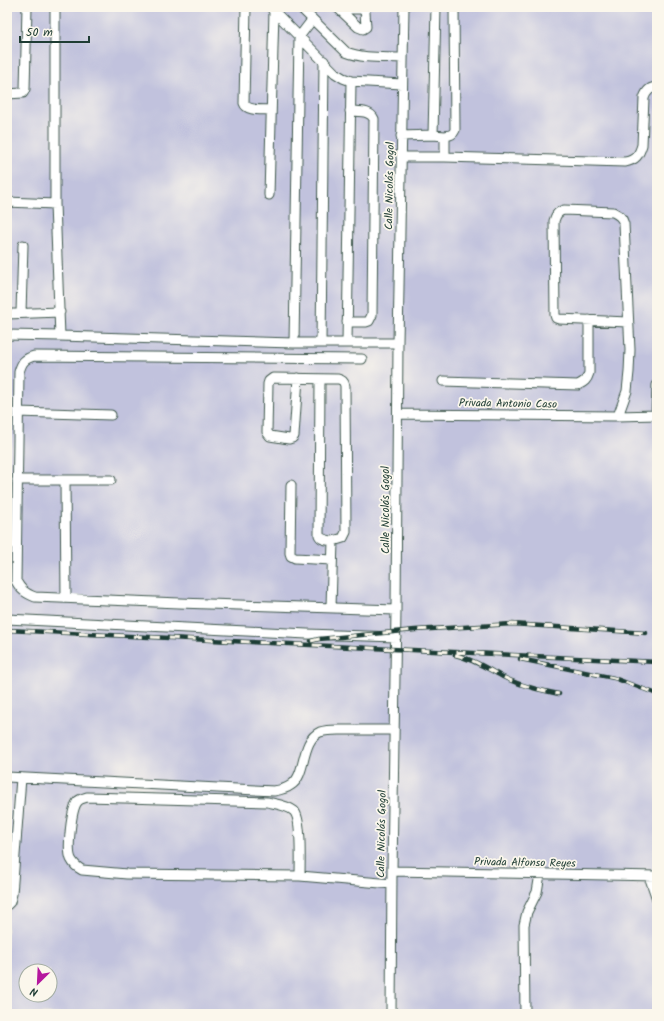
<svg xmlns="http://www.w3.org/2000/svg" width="664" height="1021" viewBox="0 0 664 1021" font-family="Kalam,sans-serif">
	<rect width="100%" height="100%" fill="#fbf7ec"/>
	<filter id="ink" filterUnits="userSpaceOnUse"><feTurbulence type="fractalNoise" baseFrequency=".025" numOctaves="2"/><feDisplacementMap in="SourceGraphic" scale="8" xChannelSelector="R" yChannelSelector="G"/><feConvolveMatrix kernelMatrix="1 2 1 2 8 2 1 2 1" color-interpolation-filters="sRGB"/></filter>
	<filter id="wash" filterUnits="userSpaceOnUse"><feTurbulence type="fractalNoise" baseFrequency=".012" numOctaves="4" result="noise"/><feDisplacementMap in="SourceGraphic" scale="16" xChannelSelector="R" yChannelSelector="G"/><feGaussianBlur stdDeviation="0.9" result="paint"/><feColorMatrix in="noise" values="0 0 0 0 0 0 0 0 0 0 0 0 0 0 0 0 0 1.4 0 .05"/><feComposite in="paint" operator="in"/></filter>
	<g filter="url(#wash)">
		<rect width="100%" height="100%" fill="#f1ecd5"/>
		<path fill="#c1c2dd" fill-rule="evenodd" d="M7 7H657V1014H7ZM26 971H50V995H26Z"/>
	</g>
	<g filter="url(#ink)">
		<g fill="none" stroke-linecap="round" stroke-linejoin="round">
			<g stroke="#3e574c" stroke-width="11">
				<path id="minor" d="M55 7V204L60 336 294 343H398
					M246 7 244 103C247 112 263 109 271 110
					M300 7 346 52C364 59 384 57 403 58
					M337 7 339 9 358 27 363 29 366 27 365 12 362 9H339
					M436 7 433 135 445 136
					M272 9 335 73 343 78 351 81 402 84
					M7 94 23 93 25 89 27 7
					M401 136 433 135
					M401 157H445L625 162C636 160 639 155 642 145L644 98C646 92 650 87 657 87
					M445 157V136C450 135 453 135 455 130L454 7
					M269 195 274 11
					M7 202 55 204
					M21 313 23 245
					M7 314 60 312
					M347 322H366L369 321 372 315 374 119C370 110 359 112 350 111
					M7 335 60 336
					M294 343 299 37 312 20
					M321 343 324 61
					M347 343 351 81
					M362 359 34 356C24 359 22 362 19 372L16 581C21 590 25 593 35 597L179 603 396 610
					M298 378 294 436 292 438 289 439 270 436 267 432 268 384 269 381 273 378 338 379C342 380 344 381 345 386L346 532 343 538 333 541 331 607
					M320 379 319 535C321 540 327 540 333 541
					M443 381 578 385C584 382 587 380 589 373V320
					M18 412 111 415
					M398 414 618 416 657 415
					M656 415 657 385
					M618 416 627 391 629 372 630 350 624 224C622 217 619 215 613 212L564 210C557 212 556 215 554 221L555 315 556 318 559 319 628 322
					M17 480H111
					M65 480 66 598
					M291 485 290 553 291 556 295 558 332 560
					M7 619 307 634 396 637
					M7 777 274 791C280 790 286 789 291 785 307 775 300 741 320 732 328 729 339 730 347 730 363 730 379 730 394 730
					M392 871 657 876
					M300 876C300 863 302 819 294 811 287 805 276 804 267 802L87 797C84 798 80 799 78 801 71 808 67 850 71 859 74 865 77 867 82 870L127 874 300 876 392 884
					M649 876 657 899
					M7 905 10 902 12 894 21 778
					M391 1014 392 871 396 610 398 343 404 7
					M525 1014 524 925 527 912 537 892 540 874"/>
			</g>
			<use href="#minor" stroke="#fff" stroke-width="9"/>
			<g stroke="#1f3d34" stroke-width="4.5">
				<path id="rail" d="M7 630 657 662
					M311 641 319 639 415 630 512 624 646 633
					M455 655C473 659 488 669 503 677 521 686 540 690 559 694
					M520 659 614 678 657 694"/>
			</g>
			<use href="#rail" stroke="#fbf7ec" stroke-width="3" stroke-dasharray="9" stroke-linecap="butt"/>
		</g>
	</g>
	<g text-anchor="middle" stroke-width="3.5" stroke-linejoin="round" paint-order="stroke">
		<g font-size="11" fill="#1f3d34" stroke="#fbf7ec">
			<text transform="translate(389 186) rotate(-89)" y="4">Calle Nicolás Gogol</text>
			<text transform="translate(508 403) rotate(1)" y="4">Privada Antonio Caso</text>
			<text transform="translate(385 510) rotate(-90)" y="4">Calle Nicolás Gogol</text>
			<text transform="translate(381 834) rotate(-89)" y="4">Calle Nicolás Gogol</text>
			<text transform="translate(525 862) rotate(1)" y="4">Privada Alfonso Reyes</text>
		</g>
	</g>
	<rect width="664" height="1021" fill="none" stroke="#fbf7ec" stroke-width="24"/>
	<g transform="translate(38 983) rotate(204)"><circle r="19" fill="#fbf7ec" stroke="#a3ada2"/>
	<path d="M0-3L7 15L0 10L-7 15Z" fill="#b5179e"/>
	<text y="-6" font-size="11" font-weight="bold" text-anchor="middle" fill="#1f3d34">N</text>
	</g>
	<path d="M20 36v6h69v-6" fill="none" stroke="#1f3d34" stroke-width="2"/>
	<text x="26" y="36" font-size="12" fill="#1f3d34" stroke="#fbf7ec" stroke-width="3" paint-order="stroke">50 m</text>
</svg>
